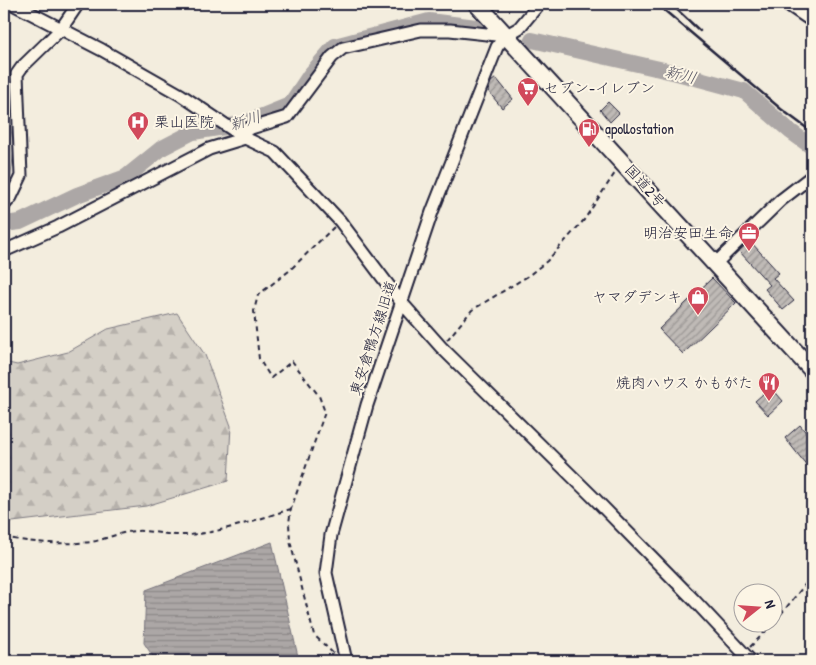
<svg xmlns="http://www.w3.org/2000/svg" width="816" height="665" viewBox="0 0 816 665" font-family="'Patrick Hand','Klee One',sans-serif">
	<defs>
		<pattern id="forest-firs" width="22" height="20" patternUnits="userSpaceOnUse" patternTransform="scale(1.25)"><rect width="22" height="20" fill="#d4cfc6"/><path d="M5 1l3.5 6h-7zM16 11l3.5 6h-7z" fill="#b6b1ab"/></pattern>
		<pattern id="water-rules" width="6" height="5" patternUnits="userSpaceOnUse" patternTransform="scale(1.25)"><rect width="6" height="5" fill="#aca7a6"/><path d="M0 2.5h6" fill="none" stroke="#8c8888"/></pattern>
		<pattern id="building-hatch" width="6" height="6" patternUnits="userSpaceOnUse" patternTransform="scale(1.25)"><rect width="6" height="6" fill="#bfbab6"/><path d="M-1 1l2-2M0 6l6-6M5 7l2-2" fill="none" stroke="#9b9795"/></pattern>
	</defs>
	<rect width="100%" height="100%" fill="#f3edde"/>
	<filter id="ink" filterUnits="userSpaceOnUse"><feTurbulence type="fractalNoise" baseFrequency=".02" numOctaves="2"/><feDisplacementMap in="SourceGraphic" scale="10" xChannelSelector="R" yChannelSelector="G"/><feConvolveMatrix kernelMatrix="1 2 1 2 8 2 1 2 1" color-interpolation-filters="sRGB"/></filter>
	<g filter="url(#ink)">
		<path fill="url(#forest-firs)" stroke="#7b7880" d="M4 95 6 96 14 149 9 191 4 195Z
			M177 313 205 355 231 426 228 481 146 506 4 523V362L17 365 68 352 108 329Z"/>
		<path fill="url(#water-rules)" stroke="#75727b" d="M272 542 299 661H156L144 643 146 590Z"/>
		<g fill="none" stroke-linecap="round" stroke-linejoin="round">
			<path stroke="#aca7a6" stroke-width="16" d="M801 4 812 11
				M532 40 677 73 744 91 790 131 812 147
				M4 224 20 222 77 195 126 177 162 148 193 132 243 124 290 105 310 75 335 46 429 21 476 27"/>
		</g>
		<path fill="url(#building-hatch)" stroke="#22223b" d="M496 78 513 99 502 108 488 91 491 82Z
			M608 102 619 113 610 122 600 110Z
			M750 241 779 273 773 278 794 301 783 310 765 289 770 285 739 251Z
			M712 278 736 303 683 354 659 329Z
			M771 387 783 401 768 415 755 401Z
			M800 425 812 440V472L785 438Z"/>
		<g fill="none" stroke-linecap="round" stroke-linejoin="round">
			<g stroke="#22223b" stroke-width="15">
				<path id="minor" d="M13 4 102 50 181 95 245 138 275 152 340 221 401 302 441 347 593 497 693 599 751 661
					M787 4 812 21
					M238 132 287 117 332 57 343 48 421 30H450L505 36 519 28 539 4
					M4 205 11 197 21 176 17 74 22 67 61 29 78 4
					M4 251 58 227 209 149 245 138
					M715 264 781 200 812 176
					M346 661 326 573 331 535 367 405 432 212 497 47 505 36"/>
			</g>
			<g stroke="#22223b" stroke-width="20">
				<path id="highway" d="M477 4 812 370"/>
			</g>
			<path stroke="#22223b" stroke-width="2" stroke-dasharray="5 4" stroke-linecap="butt" d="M334 227 289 271 258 295 254 311 259 359 271 378 292 361 319 396 325 412 291 509 289 523 290 541 314 635 336 656
				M447 340 472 310 528 276 547 261 584 220 615 173
				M4 537C31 543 63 545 91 542 103 540 115 534 128 532 147 528 165 536 184 535 220 534 257 519 291 509
				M750 647 772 625 812 576"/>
			<use href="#minor" stroke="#fcf5e5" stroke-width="11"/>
			<use href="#highway" stroke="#fcf5e5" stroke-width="16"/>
			<path stroke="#22223b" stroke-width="2.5" d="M657 4 781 109 812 132
				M671 4 700 31"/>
		</g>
	</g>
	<defs>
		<g id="supermarket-pin" transform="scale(1.125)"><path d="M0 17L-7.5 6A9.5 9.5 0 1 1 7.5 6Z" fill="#d1495b" stroke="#fcf5e5"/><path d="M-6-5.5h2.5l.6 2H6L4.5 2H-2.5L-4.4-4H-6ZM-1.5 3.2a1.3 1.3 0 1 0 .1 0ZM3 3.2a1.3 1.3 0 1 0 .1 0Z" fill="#fff"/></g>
		<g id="hospital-pin" transform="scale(1.125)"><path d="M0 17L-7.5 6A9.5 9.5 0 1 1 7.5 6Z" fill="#d1495b" stroke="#fcf5e5"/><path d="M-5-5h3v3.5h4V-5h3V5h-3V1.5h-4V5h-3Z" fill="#fff"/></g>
		<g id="fuel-pin" transform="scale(1.125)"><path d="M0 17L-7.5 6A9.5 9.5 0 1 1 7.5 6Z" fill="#d1495b" stroke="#fcf5e5"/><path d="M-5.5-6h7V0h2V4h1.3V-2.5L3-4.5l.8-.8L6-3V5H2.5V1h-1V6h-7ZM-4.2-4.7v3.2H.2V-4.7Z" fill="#fff"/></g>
		<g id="office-pin" transform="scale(1.125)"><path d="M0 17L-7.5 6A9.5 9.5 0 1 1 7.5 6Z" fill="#d1495b" stroke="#fcf5e5"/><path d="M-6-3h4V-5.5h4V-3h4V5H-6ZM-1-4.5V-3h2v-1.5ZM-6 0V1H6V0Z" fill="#fff"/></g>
		<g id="shop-pin" transform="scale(1.125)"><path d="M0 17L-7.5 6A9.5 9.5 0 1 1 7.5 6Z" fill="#d1495b" stroke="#fcf5e5"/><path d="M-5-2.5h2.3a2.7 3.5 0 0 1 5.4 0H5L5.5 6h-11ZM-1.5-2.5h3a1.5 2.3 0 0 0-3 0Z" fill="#fff"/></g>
		<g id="restaurant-pin" transform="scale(1.125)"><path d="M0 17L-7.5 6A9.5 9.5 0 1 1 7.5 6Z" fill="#d1495b" stroke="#fcf5e5"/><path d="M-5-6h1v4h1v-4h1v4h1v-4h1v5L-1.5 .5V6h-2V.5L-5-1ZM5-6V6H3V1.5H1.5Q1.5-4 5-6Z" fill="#fff"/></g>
	</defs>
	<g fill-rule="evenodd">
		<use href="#supermarket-pin" x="528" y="88"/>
		<use href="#hospital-pin" x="138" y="122"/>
		<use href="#fuel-pin" x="589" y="129"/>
		<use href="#office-pin" x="749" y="233"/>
		<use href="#shop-pin" x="698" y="297"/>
		<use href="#restaurant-pin" x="769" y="383"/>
	</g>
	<g text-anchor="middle" stroke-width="4" stroke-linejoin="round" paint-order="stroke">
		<g font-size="15" fill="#22223b" stroke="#fcf5e5" text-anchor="start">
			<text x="544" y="93">セブン-イレブン</text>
			<text x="154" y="127">栗山医院</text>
			<text x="605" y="134">apollostation</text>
			<text x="733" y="238" text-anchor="end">明治安田生命</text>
			<text x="682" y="302" text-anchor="end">ヤマダデンキ</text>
			<text x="753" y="388" text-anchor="end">焼肉ハウス かもがた</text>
		</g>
		<g font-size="15" fill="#22223b" stroke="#fcf5e5">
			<text transform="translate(645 186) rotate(48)" y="5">国道2号</text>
			<text transform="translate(373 338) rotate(-72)" y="5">東安倉鴨方線旧道</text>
		</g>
		<g font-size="16" font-style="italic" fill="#525160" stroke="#fcf5e5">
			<text transform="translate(681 74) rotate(14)" y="6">新川</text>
			<text transform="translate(245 120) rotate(-17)" y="6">新川</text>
		</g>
	</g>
	<rect width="816" height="665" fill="none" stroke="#fcf5e5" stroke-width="20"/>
	<rect x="10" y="10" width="796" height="645" fill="none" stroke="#22223b" stroke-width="2" filter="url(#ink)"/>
	<g transform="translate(758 608) rotate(73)"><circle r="24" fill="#fcf5e5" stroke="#a5a1a1"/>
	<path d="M0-4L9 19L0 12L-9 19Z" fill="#d1495b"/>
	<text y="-8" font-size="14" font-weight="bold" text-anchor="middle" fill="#22223b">N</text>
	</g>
</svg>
